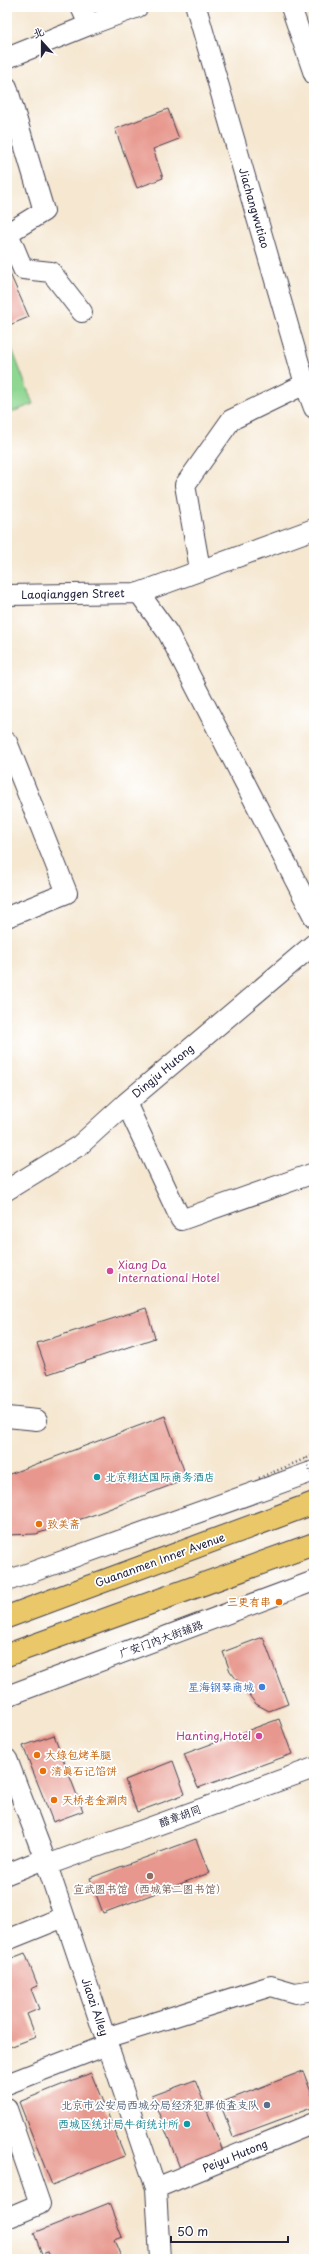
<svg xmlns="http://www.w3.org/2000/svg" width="321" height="2266" viewBox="0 0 321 2266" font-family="'Playpen Sans','LXGW WenKai TC',sans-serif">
	<rect width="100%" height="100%" fill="#fff"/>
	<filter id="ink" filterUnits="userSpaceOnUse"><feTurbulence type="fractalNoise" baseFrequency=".025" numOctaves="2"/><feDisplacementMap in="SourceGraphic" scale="8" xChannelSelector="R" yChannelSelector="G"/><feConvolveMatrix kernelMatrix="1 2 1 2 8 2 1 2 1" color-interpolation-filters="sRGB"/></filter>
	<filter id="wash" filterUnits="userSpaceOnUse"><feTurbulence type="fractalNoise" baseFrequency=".012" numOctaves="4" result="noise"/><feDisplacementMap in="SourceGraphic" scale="16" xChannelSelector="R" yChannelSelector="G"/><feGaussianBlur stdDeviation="0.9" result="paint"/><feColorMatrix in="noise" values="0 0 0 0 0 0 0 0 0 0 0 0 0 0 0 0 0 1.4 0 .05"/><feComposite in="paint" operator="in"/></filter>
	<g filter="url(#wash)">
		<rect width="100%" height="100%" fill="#f5e7d0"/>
		<path fill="#8ed691" stroke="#587c66" d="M9 341 33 404 7 414V342Z"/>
		<g id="blocks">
			<path fill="#e7978d" d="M168 109 179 139 153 149 163 178 137 188 115 129Z
				M7 267 29 317 7 326Z
				M146 1308 155 1338 48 1374 37 1343Z
				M165 1416 187 1479 93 1515 36 1534 7 1535V1475Z
				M263 1637 288 1704 269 1711 256 1704 230 1671 223 1652Z
				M279 1719 292 1754 198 1788 184 1754Z
				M54 1735 83 1811 53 1822 23 1746Z
				M173 1761 185 1794 137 1812 125 1780Z
				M196 1839 209 1873 103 1913 90 1878Z
				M25 1953 38 1986 31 1989 39 2009 27 2014 36 2037 7 2048V1960Z
				M303 2071 314 2100V2107L233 2137 220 2103Z
				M91 2073 125 2156 52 2185 19 2102Z
				M195 2080 223 2151 180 2168 152 2096Z
				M109 2203 122 2237 114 2240 122 2259H51L48 2252 42 2254 34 2233Z"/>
		</g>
	</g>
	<g filter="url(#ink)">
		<use href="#blocks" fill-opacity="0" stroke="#424051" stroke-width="1"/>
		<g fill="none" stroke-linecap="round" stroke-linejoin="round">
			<g stroke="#424051" stroke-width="22">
				<path id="minor" d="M81 7 89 25
					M196 7 305 384 314 408
					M291 7 314 74
					M7 58 89 25 138 7
					M7 87 44 211 8 233 23 269 51 272 82 312
					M314 529 139 593 168 633 314 917
					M200 569 185 485 231 420 305 384
					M7 595 139 593
					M7 742 67 893 7 917
					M126 1103 181 1220 314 1173
					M7 1190 80 1145 126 1103 314 944
					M7 1417 37 1420
					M7 1581 314 1471
					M7 1696 314 1581
					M7 1759 47 1865 156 2188 160 2259
					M47 1865 314 1768
					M7 1874 44 1859
					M7 1940 64 1917
					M105 2038 271 1986 295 1993 314 1990
					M7 2084 107 2045
					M7 2109 40 2204 7 2218
					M156 2188 314 2123"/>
			</g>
			<g stroke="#424051" stroke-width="24">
				<path id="major" d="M7 1617 314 1503
					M7 1655 314 1544"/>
			</g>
			<use href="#minor" stroke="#fff" stroke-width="20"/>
			<use href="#major" stroke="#eac769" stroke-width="22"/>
			<path stroke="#424051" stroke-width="2.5" stroke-dasharray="1 3" stroke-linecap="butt" d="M305 1458 314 1480
				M259 1478 314 1455"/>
		</g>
	</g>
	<g fill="#d1479c" stroke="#fff" stroke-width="1.5">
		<circle cx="110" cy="1271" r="4"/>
		<circle cx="259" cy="1736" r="4"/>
	</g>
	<g fill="#0f9aa8" stroke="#fff" stroke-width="1.5">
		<circle cx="97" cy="1477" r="4"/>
		<circle cx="187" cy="2124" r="4"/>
	</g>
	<g fill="#e8710a" stroke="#fff" stroke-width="1.5">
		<circle cx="39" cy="1524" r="4"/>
		<circle cx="279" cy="1602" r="4"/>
		<circle cx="37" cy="1755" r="4"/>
		<circle cx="43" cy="1771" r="4"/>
		<circle cx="54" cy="1800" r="4"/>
	</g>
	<circle fill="#3f7fe0" stroke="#fff" stroke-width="1.5" cx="262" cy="1687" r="4"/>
	<circle fill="#8d6e63" stroke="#fff" stroke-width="1.5" cx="150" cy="1876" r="4"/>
	<circle fill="#5c6f8a" stroke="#fff" stroke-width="1.5" cx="267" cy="2105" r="4"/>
	<g text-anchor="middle" stroke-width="3.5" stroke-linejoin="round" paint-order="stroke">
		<g font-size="11" fill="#22223b" stroke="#fff">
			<text transform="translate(254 208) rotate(74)" y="4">Jiachangwutiao</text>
			<text transform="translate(73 594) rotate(-1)" y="4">Laoqianggen Street</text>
			<text transform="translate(163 1071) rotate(-40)" y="4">Dingju Hutong</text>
			<text transform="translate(160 1560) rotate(-20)" y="4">Guananmen Inner Avenue</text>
			<text transform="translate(161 1639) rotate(-20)" y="4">广安门内大街辅路</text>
			<text transform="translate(180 1816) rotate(-20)" y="4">醋章胡同</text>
			<text transform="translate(95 2007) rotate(71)" y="4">Jiaozi Alley</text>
			<text transform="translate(235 2156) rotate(-22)" y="4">Peiyu Hutong</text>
		</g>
		<g font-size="11" fill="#b23c85" stroke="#fff" text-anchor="start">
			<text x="118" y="1269">Xiang Da<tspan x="118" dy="13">International Hotel</tspan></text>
			<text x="251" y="1740" text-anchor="end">Hanting Hotel</text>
		</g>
		<g font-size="11" fill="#0d838f" stroke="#fff" text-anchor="start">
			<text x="105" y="1481">北京翔达国际商务酒店</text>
			<text x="179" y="2128" text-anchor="end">西城区统计局牛街统计所</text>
		</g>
		<g font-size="11" fill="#c56008" stroke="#fff" text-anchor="start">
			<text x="47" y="1528">致美斋</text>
			<text x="271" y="1606" text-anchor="end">三更有串</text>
			<text x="45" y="1759">大绿包烤羊腿</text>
			<text x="51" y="1775">清真石记馅饼</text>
			<text x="62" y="1804">天桥老金涮肉</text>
		</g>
		<g font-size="11" fill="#366cbe" stroke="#fff" text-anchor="end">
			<text x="254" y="1691">星海钢琴商城</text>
		</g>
		<g font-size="11" fill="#785e54" stroke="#fff">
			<text x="150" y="1893">宣武图书馆（西城第二图书馆）</text>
		</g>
		<g font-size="11" fill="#4e5e75" stroke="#fff" text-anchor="end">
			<text x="259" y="2109">北京市公安局西城分局经济犯罪侦查支队</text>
		</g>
	</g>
	<rect width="321" height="2266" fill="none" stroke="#fff" stroke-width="24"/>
	<g transform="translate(42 42) rotate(339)" stroke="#ffffff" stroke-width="3" paint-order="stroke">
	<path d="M0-3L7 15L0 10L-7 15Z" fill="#22223b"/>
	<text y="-6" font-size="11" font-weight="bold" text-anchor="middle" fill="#22223b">北</text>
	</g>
	<path d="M171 2236v6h117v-6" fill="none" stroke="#22223b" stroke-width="2"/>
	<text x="177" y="2236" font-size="12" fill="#22223b" stroke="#ffffff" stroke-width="3" paint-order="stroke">50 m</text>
</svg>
